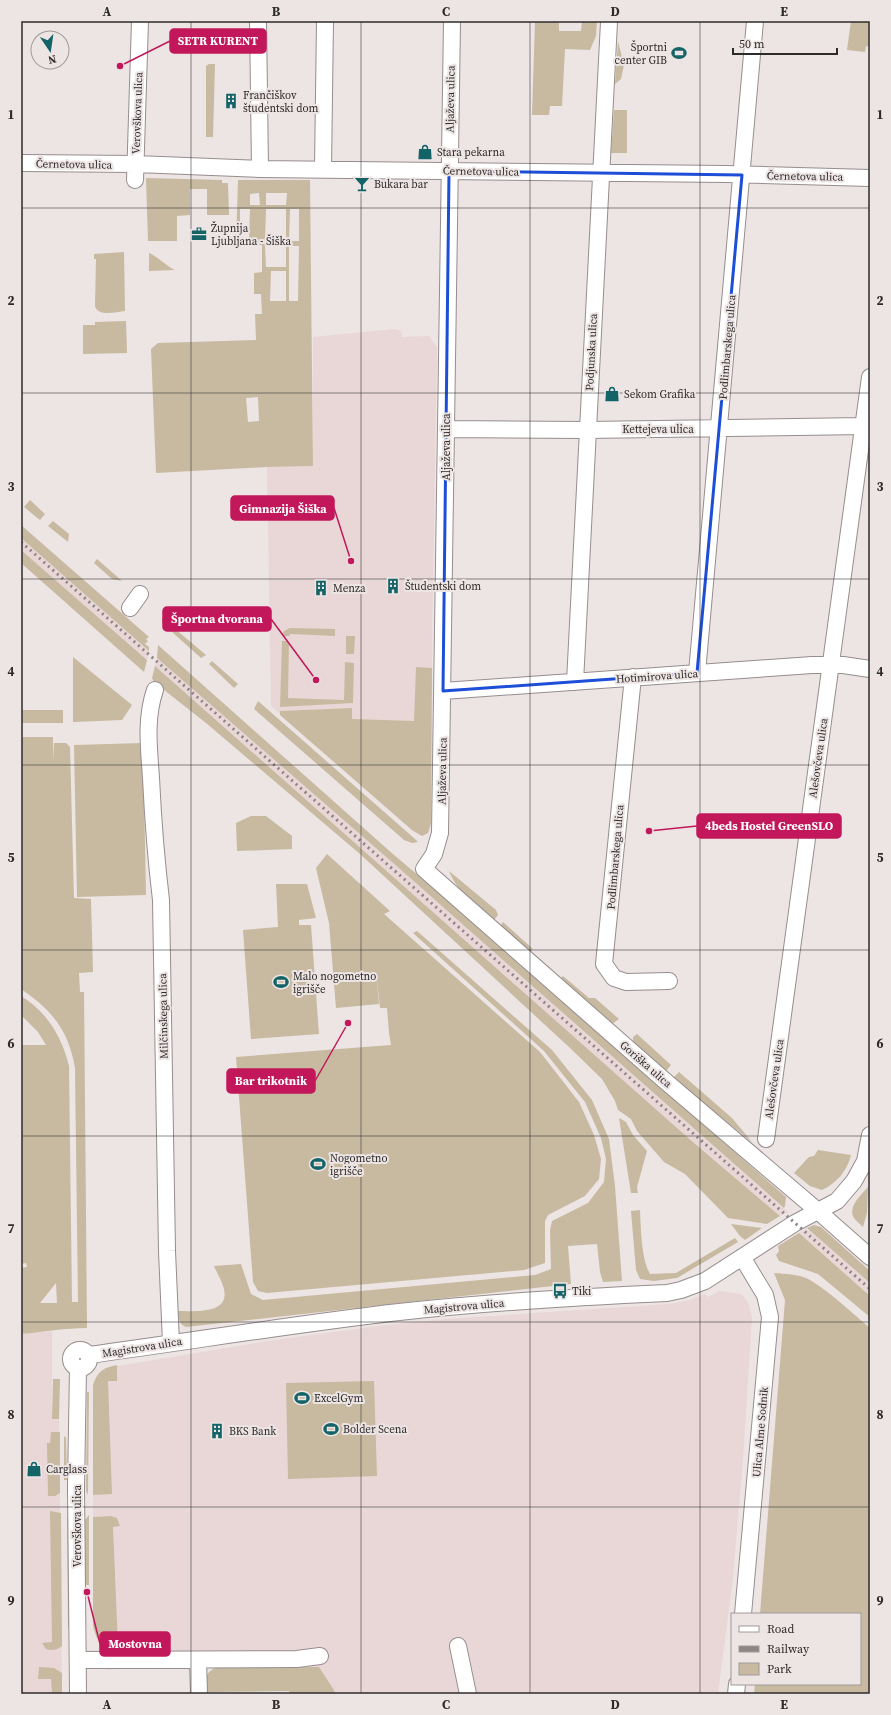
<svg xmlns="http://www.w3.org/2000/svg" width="891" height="1715" viewBox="0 0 891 1715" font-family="'Source Serif 4',serif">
	<rect width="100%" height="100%" fill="#ede4e4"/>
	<path fill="#e9d7d7" d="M395 329 401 331 402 337 429 336 437 347 432 641 431 823 428 833 422 836 412 830 271 706 267 467 313 466V337Z
		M21 538 149 651 147 660 21 550Z
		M157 658 392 862 788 1212 780 1216 694 1143 155 666Z
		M807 1228 870 1283V1296L799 1233Z
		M720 1291 741 1294 748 1302 752 1317 743 1460 733 1578 718 1694H335L334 1690 319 1667 116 1669 107 1670V1649L112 1650 122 1645 118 1644 113 1527 120 1526 117 1518 111 1516 93 1517V1385L98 1374 106 1368 268 1341 370 1327 446 1319 669 1304 687 1301 705 1294 708 1297Z
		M52 1331V1419H59L62 1694H21V1334Z"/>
	<path fill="#c7baa0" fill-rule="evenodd" d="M535 21H559V31H581L582 21H597L596 36 590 50 565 49 562 106H550L549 115H532Z
		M851 21H870V47L866 46 865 52 847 50Z
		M618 41 624 65 621 79 615 84Z
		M209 64H215L213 137H206V66Z
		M614 110H627V153H611Z
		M146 178 222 180V183H228L229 215H207V189H190V215L177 216V241H148Z
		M238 180H310L313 466 267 467 156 473 151 349 158 343 256 340 255 314H262L261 294H254V273L262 272V245L236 244ZM259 193 260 205H250V194ZM266 193H287L286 205H266ZM240 209H250L249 241H240ZM266 209H286V241H265ZM290 209H299V241H289ZM265 246H286V267H266ZM289 246H299L298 301H289ZM271 271H286V301H270ZM258 397 259 421 248 422 246 398Z
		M124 252 125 311C116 312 98 317 95 306L96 259H94V254Z
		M149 253C157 256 166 266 175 270L149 271Z
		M126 321 127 353 83 354V325H95V322Z
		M30 500 45 514 40 520 24 507Z
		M53 521 69 534 68 542 48 526Z
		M21 525 149 637 146 639 148 641 145 644 149 647V651L21 538Z
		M21 550 147 660 144 672 21 563Z
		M97 559 122 581 112 579 94 563Z
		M162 618 206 655 201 658 162 623Z
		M290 628 335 629V636L290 634 289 636H282L284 631Z
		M346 636H355L354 654H346Z
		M282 641H289L288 698 344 700 345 662 354 663 353 703 280 707Z
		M158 645 394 855 463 913 786 1197 785 1206 784 1208 392 862 157 658Z
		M73 657 132 705 122 720 73 722Z
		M212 661 238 684 234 688 209 664Z
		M155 666 694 1143 780 1216 767 1224 728 1218 685 1174 664 1162 637 1131 631 1119 618 1110 615 1101 602 1079 570 1048 360 854 206 723 154 682 152 678Z
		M416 667 432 668 431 823 428 833 422 836 412 830 280 715V711L352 708V719L414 721Z
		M258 701 415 839 418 842 412 843 404 840 254 709Z
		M21 710H63V723H21Z
		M21 737H53V761L54 743H66L70 747 74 898 91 899 93 972 79 973 80 992H84L87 1328C65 1328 43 1332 21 1334V1268L27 1267 26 1263 21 1264V1045H46L38 1032 21 1015V996C47 1012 62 1037 69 1066L72 1302H78L75 1068C69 1031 52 1010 21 989ZM56 1283 57 1303H40Z
		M143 743 146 895 77 897 74 745Z
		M251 816H266L292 836V849L237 851 236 823Z
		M327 854 390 911 384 914 540 1052 579 1102 594 1135 601 1159 599 1179 585 1196 548 1215 545 1221V1263L524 1270 267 1293 258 1291 253 1282 236 1057 391 1045 389 1033 387 1008H380L376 970 379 1004 336 1008 329 923 316 868Z
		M449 871 496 910 498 915 494 920C477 905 457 892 449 871Z
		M276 884H307L316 918 299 920V925H311L319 1034 251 1039 243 930 278 927Z
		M503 922 533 949 530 952 500 926Z
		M417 931 552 1050 592 1100 609 1139 615 1186 622 1281 603 1282 600 1272 597 1244 568 1246 571 1284 186 1327C179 1324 178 1318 178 1311 194 1311 233 1315 223 1286 221 1279 217 1273 214 1266L241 1264 251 1294 263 1300 535 1275 551 1269 550 1230 552 1221 588 1203 604 1182 606 1159 601 1138 585 1102 544 1051 413 933Z
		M563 976 589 998H595L619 1019 612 1024 561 978Z
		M637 1034 671 1065 666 1071 633 1043V1037Z
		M679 1072 732 1118 752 1142 673 1078Z
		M619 1118 626 1122 633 1135 647 1151 637 1187 638 1193H631Z
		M818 1150 851 1155C847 1171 837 1183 822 1190L810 1186 794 1173 809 1157 814 1156Z
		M868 1187 867 1213 863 1227C860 1224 856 1221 854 1218 847 1207 862 1194 868 1187Z
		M640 1210C641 1228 641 1258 650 1274L676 1273 735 1238 738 1242 677 1278 654 1281 640 1279 636 1270 631 1211Z
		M731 1224 762 1228 745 1240 740 1236Z
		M814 1225 821 1227 870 1271V1283L807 1228Z
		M799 1233 870 1296V1317L818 1274 779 1261 776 1255 779 1251 778 1246Z
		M774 1273C785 1274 798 1274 808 1279 827 1289 853 1314 870 1328V1694H754L755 1684H860V1614H760L785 1300Z
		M117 1365V1381H108L112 1494 93 1495V1385C97 1372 104 1367 117 1365Z
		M53 1379H60L59 1419H52Z
		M374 1381 377 1476 288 1479 286 1383Z
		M87 1392H89L88 1495 86 1491Z
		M51 1432H60V1493L55 1496H48L47 1443H50Z
		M64 1436 66 1438 67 1480H64Z
		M50 1511 61 1513 62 1646C57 1650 52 1651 46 1649L42 1643 52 1642Z
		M89 1515V1585H85L84 1524 85 1520Z
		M111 1516 117 1518 120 1526 113 1527 118 1644 122 1645V1650C103 1650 98 1645 93 1626V1517Z
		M67 1517 70 1521V1628L68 1627Z
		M39 1667 54 1668 62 1673V1694H52L51 1679H38Z
		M319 1667 334 1690 335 1694H290L289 1691 207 1692C205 1679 203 1675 215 1668Z"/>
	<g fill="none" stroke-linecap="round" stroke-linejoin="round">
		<g stroke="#968d8e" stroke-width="18">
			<path id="minor" d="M258 21 260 169
				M452 21 440 833 434 854 424 869 664 1080 819 1212 870 1257
				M21 163 136 164 260 169 726 174 870 178
				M323 169 325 21
				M135 180 140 21
				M446 429 587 430 863 426 870 424
				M130 608 140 594
				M697 673 755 21
				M633 677 604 964 614 978 626 982 669 981
				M575 682 609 22
				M155 690C145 719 149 748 151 778 153 819 156 859 161 900L167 1251 171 1343
				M443 691 812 665H843L870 669
				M766 1139 870 377
				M742 1257 765 1295 770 1317 743 1614
				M71 1359a9 9 0 1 1 18 0a9 9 0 1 1-18 0Z
				M89 1355C192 1341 295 1324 399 1312 488 1302 578 1297 667 1293L681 1290 705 1281 795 1223 837 1201 854 1181 865 1161 870 1135
				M78 1368 76 1487 78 1694
				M458 1646 468 1694
				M78 1660 297 1659 320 1656
				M198 1660 199 1694
				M736 1694 737 1684"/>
		</g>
		<use href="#minor" stroke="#fff" stroke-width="16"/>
		<path stroke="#8b8585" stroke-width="3" stroke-dasharray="2 4" stroke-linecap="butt" d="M21 542 870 1289"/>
	</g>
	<path fill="none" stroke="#1d4ed8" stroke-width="3" stroke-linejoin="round" d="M449 171 742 175 697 673 443 691Z"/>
	<path fill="none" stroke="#2e2b2b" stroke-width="1" stroke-opacity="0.55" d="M191 21V1694M361 21V1694M530 21V1694M700 21V1694M21 208H870M21 393H870M21 579H870M21 765H870M21 950H870M21 1136H870M21 1322H870M21 1507H870"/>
	<defs>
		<g id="stadium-bare" transform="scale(1.2)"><path d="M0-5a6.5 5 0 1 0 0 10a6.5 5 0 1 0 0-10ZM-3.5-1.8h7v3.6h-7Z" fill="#136367" stroke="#ede4e4" stroke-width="2.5" paint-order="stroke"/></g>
		<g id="building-bare" transform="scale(1.2)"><path d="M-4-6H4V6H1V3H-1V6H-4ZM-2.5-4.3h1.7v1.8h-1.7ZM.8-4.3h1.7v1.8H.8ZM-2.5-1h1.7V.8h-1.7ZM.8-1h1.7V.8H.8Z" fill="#136367" stroke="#ede4e4" stroke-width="2.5" paint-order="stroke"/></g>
		<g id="shop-bare" transform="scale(1.2)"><path d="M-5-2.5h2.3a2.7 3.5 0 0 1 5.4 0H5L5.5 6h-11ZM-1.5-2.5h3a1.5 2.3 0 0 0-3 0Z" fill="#136367" stroke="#ede4e4" stroke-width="2.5" paint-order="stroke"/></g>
		<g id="bar-bare" transform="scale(1.2)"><path d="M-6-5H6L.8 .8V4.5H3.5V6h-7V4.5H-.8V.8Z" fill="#136367" stroke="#ede4e4" stroke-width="2.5" paint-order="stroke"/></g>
		<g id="office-bare" transform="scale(1.2)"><path d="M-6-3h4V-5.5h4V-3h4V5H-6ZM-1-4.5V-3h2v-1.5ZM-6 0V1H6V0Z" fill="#136367" stroke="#ede4e4" stroke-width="2.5" paint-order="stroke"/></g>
		<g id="bus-bare" transform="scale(1.2)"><path d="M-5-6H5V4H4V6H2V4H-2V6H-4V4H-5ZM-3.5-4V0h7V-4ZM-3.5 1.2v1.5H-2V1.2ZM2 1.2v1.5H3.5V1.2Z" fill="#136367" stroke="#ede4e4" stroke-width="2.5" paint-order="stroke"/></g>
	</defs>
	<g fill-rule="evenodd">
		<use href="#stadium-bare" x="679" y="53"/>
		<use href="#building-bare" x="231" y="101"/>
		<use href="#shop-bare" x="425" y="152"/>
		<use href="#bar-bare" x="362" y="184"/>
		<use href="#office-bare" x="199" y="234"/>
		<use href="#shop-bare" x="612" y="394"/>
		<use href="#building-bare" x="393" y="586"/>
		<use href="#building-bare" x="321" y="588"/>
		<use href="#stadium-bare" x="281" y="982"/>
		<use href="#stadium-bare" x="318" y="1164"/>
		<use href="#bus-bare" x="560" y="1291"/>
		<use href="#stadium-bare" x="302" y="1398"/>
		<use href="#stadium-bare" x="331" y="1429"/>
		<use href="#building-bare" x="217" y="1431"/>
		<use href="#shop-bare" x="34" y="1469"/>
	</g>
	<g text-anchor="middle" stroke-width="4" stroke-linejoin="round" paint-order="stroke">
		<g font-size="11" fill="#2e2b2b" stroke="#ede4e4" text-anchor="start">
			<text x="667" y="51" text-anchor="end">Športni<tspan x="667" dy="13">center GIB</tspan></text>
			<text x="243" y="99">Frančiškov<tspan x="243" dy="13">študentski dom</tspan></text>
			<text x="437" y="156">Stara pekarna</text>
			<text x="374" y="188">Bukara bar</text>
			<text x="211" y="232">Župnija<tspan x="211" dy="13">Ljubljana - Šiška</tspan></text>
			<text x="624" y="398">Sekom Grafika</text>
			<text x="405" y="590">Študentski dom</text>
			<text x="333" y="592">Menza</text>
			<text x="293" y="980">Malo nogometno<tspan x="293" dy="13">igrišče</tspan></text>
			<text x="330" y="1162">Nogometno<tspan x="330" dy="13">igrišče</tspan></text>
			<text x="572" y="1295">Tiki</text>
			<text x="314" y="1402">ExcelGym</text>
			<text x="343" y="1433">Bolder Scena</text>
			<text x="229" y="1435">BKS Bank</text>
			<text x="46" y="1473">Carglass</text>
		</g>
		<g font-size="11" fill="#2e2b2b" stroke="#ede4e4">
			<text transform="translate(450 99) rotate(-89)" y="4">Aljaževa ulica</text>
			<text transform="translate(137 113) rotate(-88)" y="4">Verovškova ulica</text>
			<text transform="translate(74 164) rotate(1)" y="4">Černetova ulica</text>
			<text transform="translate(481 171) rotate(1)" y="4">Černetova ulica</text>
			<text transform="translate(805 176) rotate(1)" y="4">Černetova ulica</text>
			<text transform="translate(727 347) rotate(-85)" y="4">Podlimbarskega ulica</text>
			<text transform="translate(591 352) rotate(-87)" y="4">Podjunska ulica</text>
			<text x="658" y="433">Kettejeva ulica</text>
			<text transform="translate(446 447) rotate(-90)" y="4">Aljaževa ulica</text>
			<text transform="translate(657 676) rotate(-4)" y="4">Hotimirova ulica</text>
			<text transform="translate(818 758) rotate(-82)" y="4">Alešovčeva ulica</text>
			<text transform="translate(442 771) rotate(-89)" y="4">Aljaževa ulica</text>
			<text transform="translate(615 857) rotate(-85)" y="4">Podlimbarskega ulica</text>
			<text transform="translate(163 1016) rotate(-91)" y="4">Milčinskega ulica</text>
			<text transform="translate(646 1064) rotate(41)" y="4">Goriška ulica</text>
			<text transform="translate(774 1079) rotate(-82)" y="4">Alešovčeva ulica</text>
			<text transform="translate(464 1306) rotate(-5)" y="4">Magistrova ulica</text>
			<text transform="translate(142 1347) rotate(-9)" y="4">Magistrova ulica</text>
			<text transform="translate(760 1432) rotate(-85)" y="4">Ulica Alme Sodnik</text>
			<text transform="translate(77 1526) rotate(-90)" y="4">Verovškova ulica</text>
		</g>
	</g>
	<path fill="none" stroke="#c2185b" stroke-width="1.5" d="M120 66L170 41M351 561L334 508M316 680L271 619M649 831L697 826M348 1023L315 1081M87 1592L100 1644"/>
	<g fill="#c2185b" stroke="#ede4e4" stroke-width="1.5">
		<circle cx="120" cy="66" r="4"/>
		<circle cx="351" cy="561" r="4"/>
		<circle cx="316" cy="680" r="4"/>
		<circle cx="649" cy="831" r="4"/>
		<circle cx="348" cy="1023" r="4"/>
		<circle cx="87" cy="1592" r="4"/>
	</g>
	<g fill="#c2185b" stroke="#c2185b" stroke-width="1.5">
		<rect x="170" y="29" width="96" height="24" rx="4"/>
		<rect x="231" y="496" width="103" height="24" rx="4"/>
		<rect x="163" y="607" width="108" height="24" rx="4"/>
		<rect x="697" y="814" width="144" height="24" rx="4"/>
		<rect x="227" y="1069" width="88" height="24" rx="4"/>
		<rect x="100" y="1632" width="70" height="24" rx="4"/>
	</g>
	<g font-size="12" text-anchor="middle" font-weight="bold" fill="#fff">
		<text x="218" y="45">SETR KURENT</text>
		<text x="283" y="513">Gimnazija Šiška</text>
		<text x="217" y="623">Športna dvorana</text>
		<text x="769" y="830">4beds Hostel GreenSLO</text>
		<text x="271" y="1085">Bar trikotnik</text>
		<text x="135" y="1648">Mostovna</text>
	</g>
	<rect width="891" height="1715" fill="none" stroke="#ede4e4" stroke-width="44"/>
	<rect x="731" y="1613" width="130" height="72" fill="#ede4e4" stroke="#a19a9a"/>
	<rect x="739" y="1626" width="20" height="6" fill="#ffffff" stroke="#a19a9a"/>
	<text x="767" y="1633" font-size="12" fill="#2e2b2b">Road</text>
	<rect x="739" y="1646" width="20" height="6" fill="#8b8585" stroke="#a19a9a"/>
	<text x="767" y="1653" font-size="12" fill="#2e2b2b">Railway</text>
	<rect x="739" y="1663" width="20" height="12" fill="#c7baa0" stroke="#a19a9a"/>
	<text x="767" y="1673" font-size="12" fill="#2e2b2b">Park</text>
	<g transform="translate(50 50) rotate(167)"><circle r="19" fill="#ede4e4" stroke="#a19a9a"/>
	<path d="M0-3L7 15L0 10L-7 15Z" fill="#136367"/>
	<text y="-6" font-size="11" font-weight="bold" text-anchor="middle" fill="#2e2b2b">N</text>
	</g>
	<path d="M733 48v6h104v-6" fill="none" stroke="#2e2b2b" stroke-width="2"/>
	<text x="739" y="48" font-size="12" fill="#2e2b2b" stroke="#ede4e4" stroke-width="3" paint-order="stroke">50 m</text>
	<rect x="22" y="22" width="847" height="1671" fill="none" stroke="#2e2b2b" stroke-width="1.5"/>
	<g font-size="13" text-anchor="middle" font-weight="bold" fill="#2e2b2b">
		<text x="107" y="16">A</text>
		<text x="276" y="16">B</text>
		<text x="446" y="16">C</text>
		<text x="615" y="16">D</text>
		<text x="784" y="16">E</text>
		<text x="11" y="119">1</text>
		<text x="880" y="119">1</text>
		<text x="11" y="305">2</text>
		<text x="880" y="305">2</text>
		<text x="11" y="491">3</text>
		<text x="880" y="491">3</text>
		<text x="11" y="676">4</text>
		<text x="880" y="676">4</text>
		<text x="11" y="862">5</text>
		<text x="880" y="862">5</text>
		<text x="11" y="1048">6</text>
		<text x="880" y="1048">6</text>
		<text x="11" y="1233">7</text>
		<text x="880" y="1233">7</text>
		<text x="11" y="1419">8</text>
		<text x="880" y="1419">8</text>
		<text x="11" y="1605">9</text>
		<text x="880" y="1605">9</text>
		<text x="107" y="1709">A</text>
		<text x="276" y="1709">B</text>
		<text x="446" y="1709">C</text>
		<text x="615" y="1709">D</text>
		<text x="784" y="1709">E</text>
	</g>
</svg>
